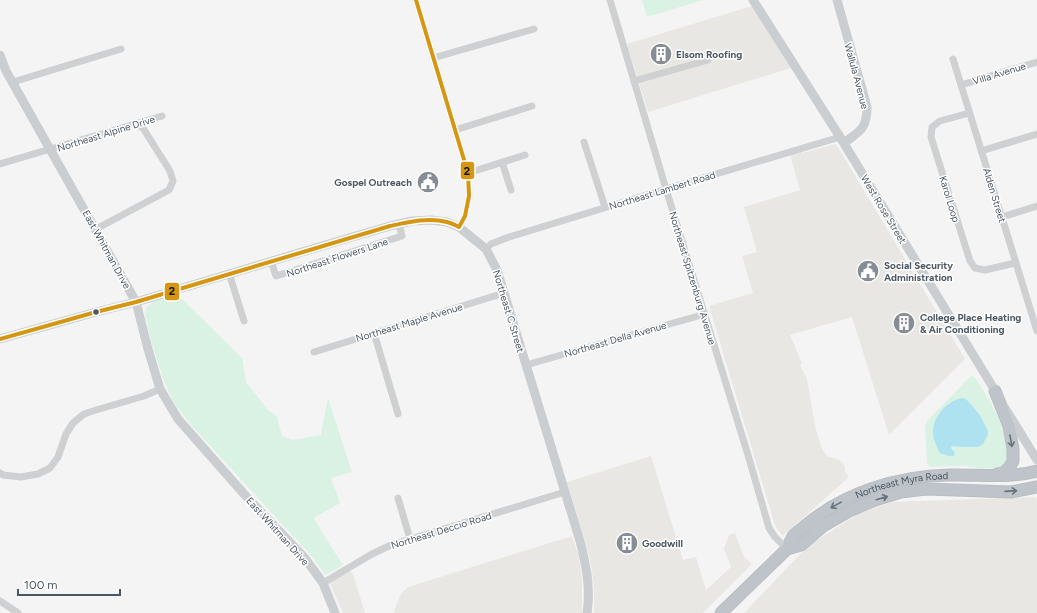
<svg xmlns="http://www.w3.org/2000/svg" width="1037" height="613" viewBox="0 0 1037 613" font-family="Figtree,sans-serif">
	<rect width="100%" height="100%" fill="#f4f4f4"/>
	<path fill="#e8e7e3" d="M752 6 791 68 648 112 627 44Z
		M836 144 965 359 889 435 852 317 790 335 802 363 800 365 807 379 815 426 822 449 827 456 839 460 843 463 845 467V472L849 477 783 536 777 529 774 522 709 306 753 293 742 256 757 252 744 207 800 190 790 154 801 151 802 153Z
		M651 456 683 560 696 557 706 590 731 567 724 549 729 535 735 533 744 557 752 564 703 613H594V587L591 564 586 544 567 482Z
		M1035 497 1037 499V613H744L808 546 858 514 891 502Z
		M572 536 579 558 582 578V613H393L401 594 408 587Z
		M349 570 353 574 365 613H343L329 581Z"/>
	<path fill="#d9f2e3" d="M642 0H703L647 17Z
		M178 295 242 358 246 382 268 410 277 417 282 436 293 440 321 435 328 398 352 472 331 478 340 503 314 518 323 534 343 565 325 575 314 559 191 425 174 403 164 381 152 344 145 315 147 307 154 301Z
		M972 375C977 379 980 385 983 390 996 411 1004 427 1009 452L1007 453C1009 459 1007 465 1000 467 992 470 974 467 965 466 953 466 941 466 930 467L927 463 925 426 928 420Z"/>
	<path fill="#aee2f0" d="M961 398 966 399 980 415 987 429 988 434 983 444 978 447H961L952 446 951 447 952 450 955 452 954 456H949L940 453C937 447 933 439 933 432 933 417 946 402 961 398Z"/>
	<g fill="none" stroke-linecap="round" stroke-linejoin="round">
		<g stroke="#b9bec3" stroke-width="13">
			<g id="highway">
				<path d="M995 391 1009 426 1013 449V461L1009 468 1003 473 997 474"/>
				<path id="s1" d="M787 549C789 545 791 539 794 535 797 532 802 529 805 526 844 493 898 476 949 475 980 474 1006 479 1037 471"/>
				<path d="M721 613 787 549 801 545 823 526 849 511 875 500 901 492 926 489 1011 492 1037 487"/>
			</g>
		</g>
		<path stroke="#ced0d2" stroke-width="7" d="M416 0 468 173 469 196 465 216 459 227
			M610 0 666 189 748 455 769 528 775 537 787 549
			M433 58 534 29
			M953 59 1037 331
			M634 81 708 60
			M13 82 121 49
			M961 85 1037 62
			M969 113 940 121 932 127 931 137 970 261 975 268 985 270 1015 263
			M455 130 532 106
			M584 142 605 207
			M981 151 1037 134
			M502 162 511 190
			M0 164 162 116
			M468 173 525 155
			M1002 217 1037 206
			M96 229 169 190 173 181 170 171 143 128 136 124
			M486 249 491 244 506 238 666 189 840 137
			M271 261 276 276 402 236 399 224
			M229 273 244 321
			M374 333 398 414
			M314 352 504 293
			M526 365 705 314
			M0 473 3 475 21 477 38 474 50 468 58 457 66 434 73 423 84 414 96 410 144 396 160 389
			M398 498 410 539
			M323 583 372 554 391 545 565 492
			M0 601 18 613"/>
		<path stroke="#caced1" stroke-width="9" d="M753 0 840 137 999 397
			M837 0 867 107C867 129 860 131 844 143
			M0 55 6 71 136 302 148 349 160 389 178 419 244 494 304 557 323 583 335 613
			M0 339 96 312 136 302 332 243 390 226 412 221 431 220 447 222 459 227 486 249 497 270 580 541C586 565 591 588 587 613
			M1005 408 1037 460"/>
		<use href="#highway" stroke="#bec4c9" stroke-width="11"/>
		<g stroke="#fff" stroke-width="7">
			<path id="bus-1" d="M0 339 96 312 136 302 390 226C408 222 428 217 447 222 451 223 455 225 459 227L465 216 469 196 468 173 416 0"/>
		</g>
		<use href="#bus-1" stroke="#d49613" stroke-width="4"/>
	</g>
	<defs><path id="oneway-shaft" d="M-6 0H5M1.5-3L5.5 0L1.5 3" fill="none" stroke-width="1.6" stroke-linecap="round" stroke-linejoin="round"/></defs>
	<g stroke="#67727b">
		<use href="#oneway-shaft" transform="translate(1011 441) rotate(80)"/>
		<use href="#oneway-shaft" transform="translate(1011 491) rotate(-4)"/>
		<use href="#oneway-shaft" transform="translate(882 498) rotate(-16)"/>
		<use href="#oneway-shaft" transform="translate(836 505) rotate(151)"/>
	</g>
	<defs>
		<g id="building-disc" transform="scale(1.15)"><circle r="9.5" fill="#868d94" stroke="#fff"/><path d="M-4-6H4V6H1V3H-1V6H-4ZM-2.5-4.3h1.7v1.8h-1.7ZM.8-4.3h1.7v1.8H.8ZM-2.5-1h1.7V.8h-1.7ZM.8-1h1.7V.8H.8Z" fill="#fff"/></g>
		<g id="civic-disc" transform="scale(1.15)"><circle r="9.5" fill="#868d94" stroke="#fff"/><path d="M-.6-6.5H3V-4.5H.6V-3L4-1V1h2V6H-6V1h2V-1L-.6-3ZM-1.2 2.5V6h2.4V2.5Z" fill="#fff"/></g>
	</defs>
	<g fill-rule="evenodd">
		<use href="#building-disc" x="661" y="54"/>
		<use href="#civic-disc" x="428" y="182"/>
		<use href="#civic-disc" x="868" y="271"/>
		<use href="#building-disc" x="904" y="323"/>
		<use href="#building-disc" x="627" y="543"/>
	</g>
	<circle fill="#4a5661" stroke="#fff" stroke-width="1.5" cx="96" cy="312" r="3.5"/>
	<g text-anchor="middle" stroke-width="3" stroke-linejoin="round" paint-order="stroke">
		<g font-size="10" font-weight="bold" fill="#4a5661" stroke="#fff" text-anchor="start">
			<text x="676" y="58">Elsom Roofing</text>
			<text x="412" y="186" text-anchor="end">Gospel Outreach</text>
			<text x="884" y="269">Social Security<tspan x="884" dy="12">Administration</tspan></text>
			<text x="920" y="321">College Place Heating<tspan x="920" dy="12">&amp; Air Conditioning</tspan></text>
			<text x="642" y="547">Goodwill</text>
		</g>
		<g font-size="10" fill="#4a5661" stroke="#fff">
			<text transform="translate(999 73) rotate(-17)" y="4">Villa Avenue</text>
			<text transform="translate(857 76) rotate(75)" y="4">Wallula Avenue</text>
			<text transform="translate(106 133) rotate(-17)" y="4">Northeast Alpine Drive</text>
			<text transform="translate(662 190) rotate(-17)" y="4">Northeast Lambert Road</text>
			<text transform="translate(995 195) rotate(73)" y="4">Alden Street</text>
			<text transform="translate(950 199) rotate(73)" y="4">Karol Loop</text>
			<text transform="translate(884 209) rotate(59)" y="4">West Rose Street</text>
			<text transform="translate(107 249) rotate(61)" y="4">East Whitman Drive</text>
			<text transform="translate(337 257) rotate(-18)" y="4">Northeast Flowers Lane</text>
			<text transform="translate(693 278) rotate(73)" y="4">Northeast Spitzenburg Avenue</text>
			<text transform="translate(509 311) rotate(73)" y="4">Northeast C Street</text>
			<text transform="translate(409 322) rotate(-17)" y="4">Northeast Maple Avenue</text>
			<text transform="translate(615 339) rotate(-16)" y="4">Northeast Della Avenue</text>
			<text dy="4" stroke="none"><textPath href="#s1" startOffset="137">Northeast Myra Road</textPath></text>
			<text transform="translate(441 530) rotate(-17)" y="4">Northeast Deccio Road</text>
			<text transform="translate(278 531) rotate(48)" y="4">East Whitman Drive</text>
		</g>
	</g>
	<g stroke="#fff" stroke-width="1.5">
		<rect x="460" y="161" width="15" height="19" rx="4" fill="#d49613"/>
		<rect x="164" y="282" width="16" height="19" rx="4" fill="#d49613"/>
	</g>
	<g font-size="11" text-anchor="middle" font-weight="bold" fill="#111">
		<text x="467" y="175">2</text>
		<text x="172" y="295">2</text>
	</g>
	<path d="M18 589v6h102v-6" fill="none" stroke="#4a5661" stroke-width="2"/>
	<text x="24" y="589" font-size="12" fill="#4a5661" stroke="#ffffff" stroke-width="3" paint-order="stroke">100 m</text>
</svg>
